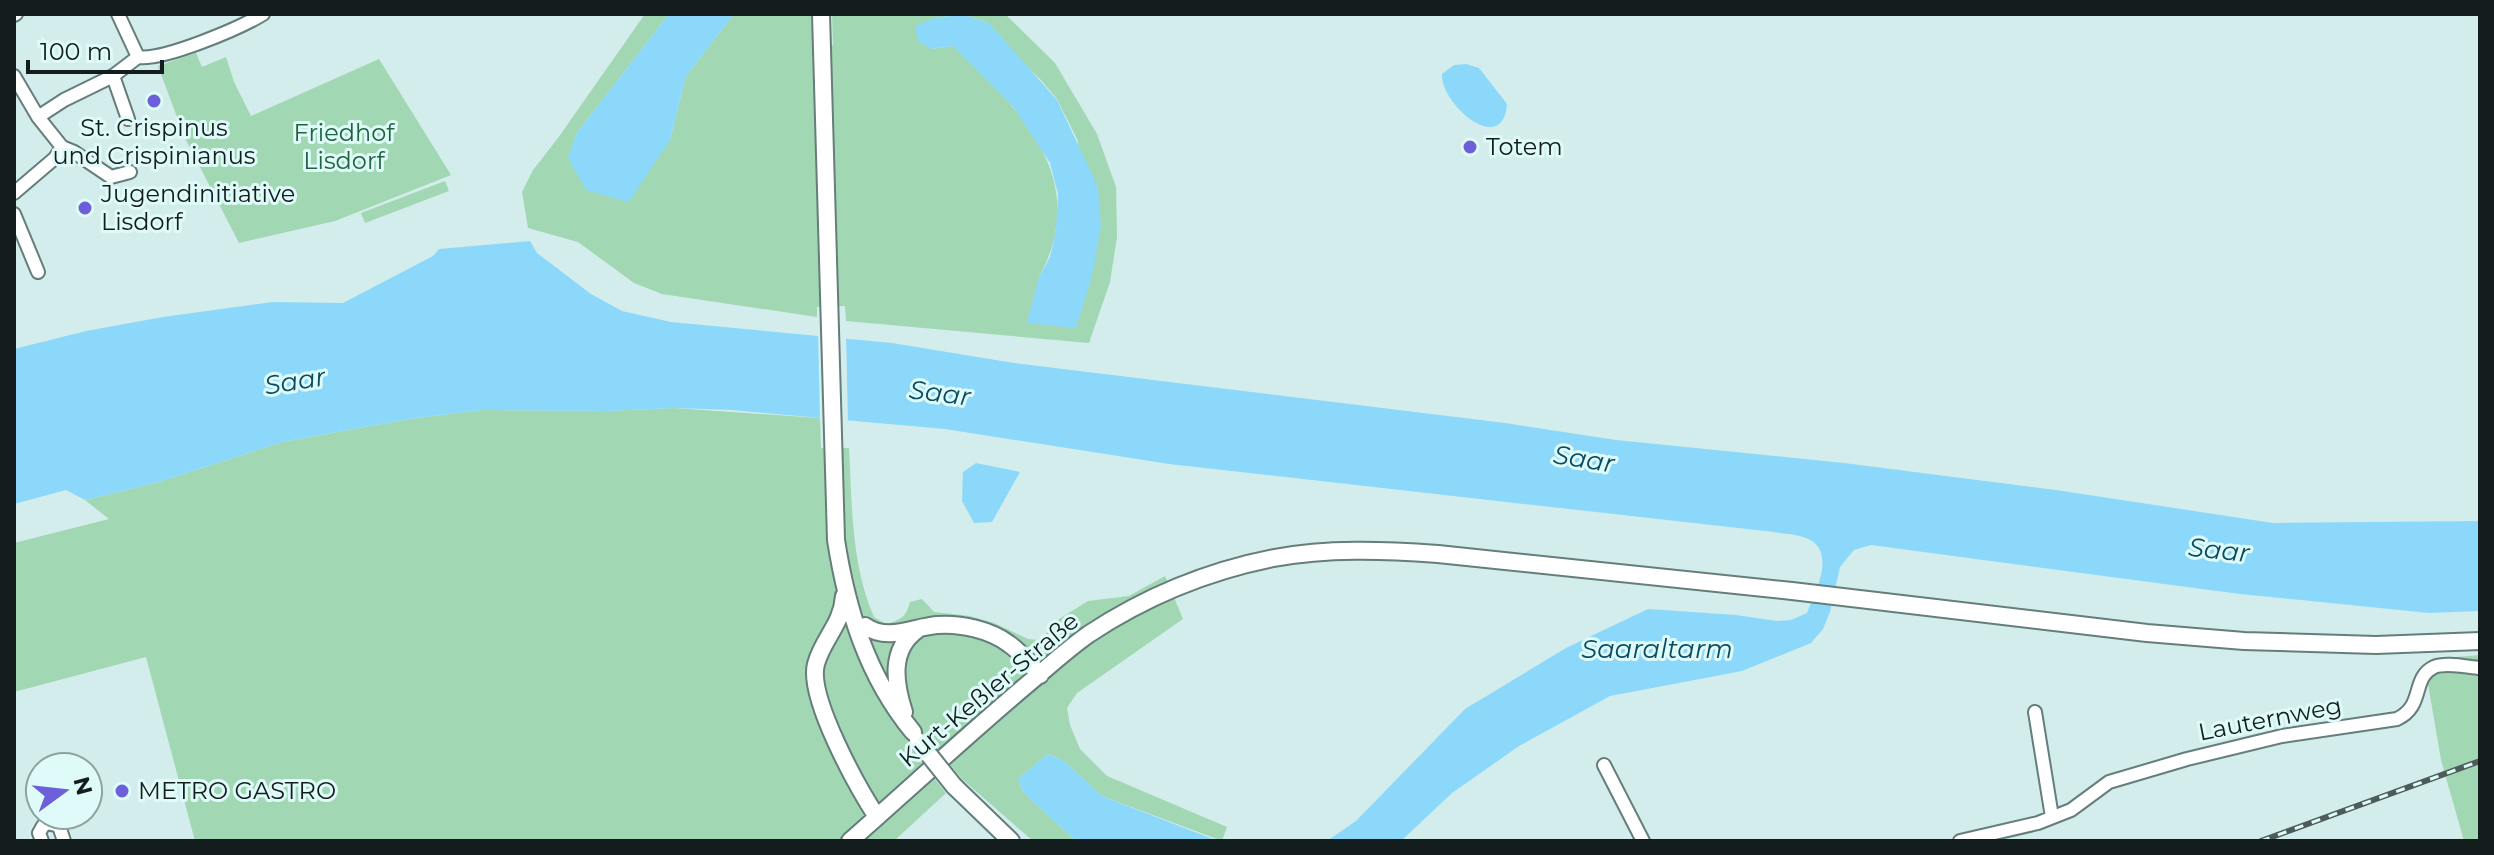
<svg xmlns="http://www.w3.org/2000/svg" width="2494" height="855" viewBox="0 0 2494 855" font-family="Montserrat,sans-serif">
	<rect width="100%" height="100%" fill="#d2edeb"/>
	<path fill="#a1d7b2" d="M645 14H669L576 134 670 140 686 76 734 14H811L813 46 833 45 832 14H963L935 18 931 49 953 46C1021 110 1092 179 1039 277L1075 328 1078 141 1057 99 1040 79 1020 60 990 24 963 14H1005L1055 63 1097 134 1116 187 1117 237 1110 282 1089 343 846 321 845 306 817 307V317L662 294 634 283 578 242 528 228 522 192 533 170 558 138Z
		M196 53 202 67 226 57 234 82 251 116 379 59 451 175 335 221 239 243 184 136 158 66Z
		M445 181 449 191 365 223 361 213Z
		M674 408 820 418 821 448H849C852 503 851 565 874 617L886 624C901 620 906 617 910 602L922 599 934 612 970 616 994 623 1028 639 1037 640 1043 637 1059 619 1088 601 1129 596 1165 576 1183 619 1077 693 1067 708 1070 725 1080 749 1107 776 1227 827 1222 841 1102 796 1064 761 1048 754 1018 779 1023 792 1076 841H1033L962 779 926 735 910 748 946 793 894 841H195L146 657 14 692V543L109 519 85 500 159 482 282 442 409 419 483 410 608 411Z
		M2480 655V841H2464L2441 760 2425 666 2433 659Z"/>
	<path fill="#8cd8fa" d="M669 14H734L686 76 670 140 629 202 586 190 568 158 576 134Z
		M963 14 990 24 1057 100 1098 187 1101 226 1092 276 1076 328 1027 323 1039 277 1050 257 1056 229 1058 194 1050 163 1014 108 953 46 931 49 918 41 915 26 935 18Z
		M1466 64 1479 68 1507 104C1503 158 1440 104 1442 74L1454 65Z
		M530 241 537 253 591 294 622 311 671 322 892 343 1014 363 1505 423 1616 440 1844 463 2056 490 2273 523 2480 521V611L2429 613 2240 594 1871 545 1854 550 1840 567 1830 612 1823 629 1811 643 1742 671 1610 696 1519 746 1452 793 1401 841H1327L1356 821 1465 709 1566 648 1648 609 1736 615 1777 621 1791 620 1807 613C1815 593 1838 550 1806 538 1797 534 1784 534 1774 532L1169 464 945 429 731 410 674 408 608 411 483 410 409 419 282 442 159 482 85 500 66 490 14 504V349L86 331 163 317 273 302 343 303 433 256 439 249Z
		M976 463 1020 472 992 522 974 523 962 501 963 472Z
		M1048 754 1064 761 1102 796 1218 841H1076L1023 792 1018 779Z"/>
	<path fill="#d2edeb" d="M818 333 846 335 848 424 820 422Z"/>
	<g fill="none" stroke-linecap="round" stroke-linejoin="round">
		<g stroke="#657d7b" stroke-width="16">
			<path id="minor" d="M118 14 138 57
				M14 15 16 14
				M14 76 38 117 62 147 74 152 111 177 130 172
				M113 76 128 119
				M38 117 64 100 113 76 138 57C163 61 240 28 263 14
				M14 193 55 158 62 147
				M14 214 38 272
				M2035 712 2052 817
				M1604 765 1643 841
				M42 841 39 833 43 826 48 823 59 826 64 841
				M1960 841 2038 823 2071 810 2109 782 2187 759 2282 736 2397 719C2425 706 2411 678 2434 667 2446 662 2467 667 2480 668"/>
		</g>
		<g stroke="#657d7b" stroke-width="20">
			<path id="major" d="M821 14 836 540C847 610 867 676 913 732
				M844 596C842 625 823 638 816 664 807 697 858 788 877 817
				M865 626C888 642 913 627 937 625 960 623 991 630 1009 644 1021 652 1030 664 1040 675
				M904 712C895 684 889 650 917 630
				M954 786 1011 841
				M850 841C908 790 964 738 1023 688 1045 670 1066 650 1089 634 1145 597 1208 571 1274 558 1328 548 1383 550 1438 554L1792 591 2147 633 2244 641 2376 645 2480 641"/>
		</g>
		<use href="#minor" stroke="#fff" stroke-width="12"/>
		<use href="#major" stroke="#fff" stroke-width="16"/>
		<g stroke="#4d5c5b" stroke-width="6">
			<path id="rail" d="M2261 841 2480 761"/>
		</g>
		<use href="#rail" stroke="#dffbf9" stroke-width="3" stroke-dasharray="9" stroke-linecap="butt"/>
		<g stroke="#657d7b" stroke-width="20" stroke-linecap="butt">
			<path id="major-bridge" d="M918 741 954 786"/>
		</g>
		<use href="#major-bridge" stroke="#fff" stroke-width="16"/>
	</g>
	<g fill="#6c5fd9" stroke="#dffbf9" stroke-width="3">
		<circle cx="154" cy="101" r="8"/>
		<circle cx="1470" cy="147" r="8"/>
		<circle cx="85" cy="208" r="8"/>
		<circle cx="122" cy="791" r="8"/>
	</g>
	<g text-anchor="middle" stroke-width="6" stroke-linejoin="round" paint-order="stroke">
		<g font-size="24" fill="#131d1d" stroke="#dffbf9" text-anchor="start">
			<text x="154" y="136" text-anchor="middle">St. Crispinus<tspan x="154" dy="28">und Crispinianus</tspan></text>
			<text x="1486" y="155">Totem</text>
			<text x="101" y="202">Jugendinitiative<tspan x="101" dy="28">Lisdorf</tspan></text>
			<text x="138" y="799">METRO GASTRO</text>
		</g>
		<g font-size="24" fill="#1f643c" stroke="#dffbf9">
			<text x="344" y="141">Friedhof<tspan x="344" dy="28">Lisdorf</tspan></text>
		</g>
		<g font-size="24" fill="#131d1d" stroke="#dffbf9">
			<text transform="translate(989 690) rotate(-40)" y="8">Kurt-Keßler-Straße</text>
			<text transform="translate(2270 719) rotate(-11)" y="8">Lauternweg</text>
		</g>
		<g font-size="26" font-style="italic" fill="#094b62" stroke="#dffbf9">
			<text transform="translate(295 381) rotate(-9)" y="9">Saar</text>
			<text transform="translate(940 393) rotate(7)" y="9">Saar</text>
			<text transform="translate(1584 459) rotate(9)" y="9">Saar</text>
			<text transform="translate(2219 550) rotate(6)" y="9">Saar</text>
			<text x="1657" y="658">Saaraltarm</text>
		</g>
	</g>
	<rect width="2494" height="855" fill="none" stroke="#131d1d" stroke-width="32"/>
	<g transform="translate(64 791) rotate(75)"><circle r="38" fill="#dffbf9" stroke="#8da2a1" stroke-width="2"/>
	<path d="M0-6L14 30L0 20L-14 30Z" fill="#6c5fd9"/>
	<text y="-12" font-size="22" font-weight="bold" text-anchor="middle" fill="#131d1d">N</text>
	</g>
	<path d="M28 60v12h134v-12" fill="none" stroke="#131d1d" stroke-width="4"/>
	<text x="40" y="60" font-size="24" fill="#131d1d" stroke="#dffbf9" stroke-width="6" paint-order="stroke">100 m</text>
</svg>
